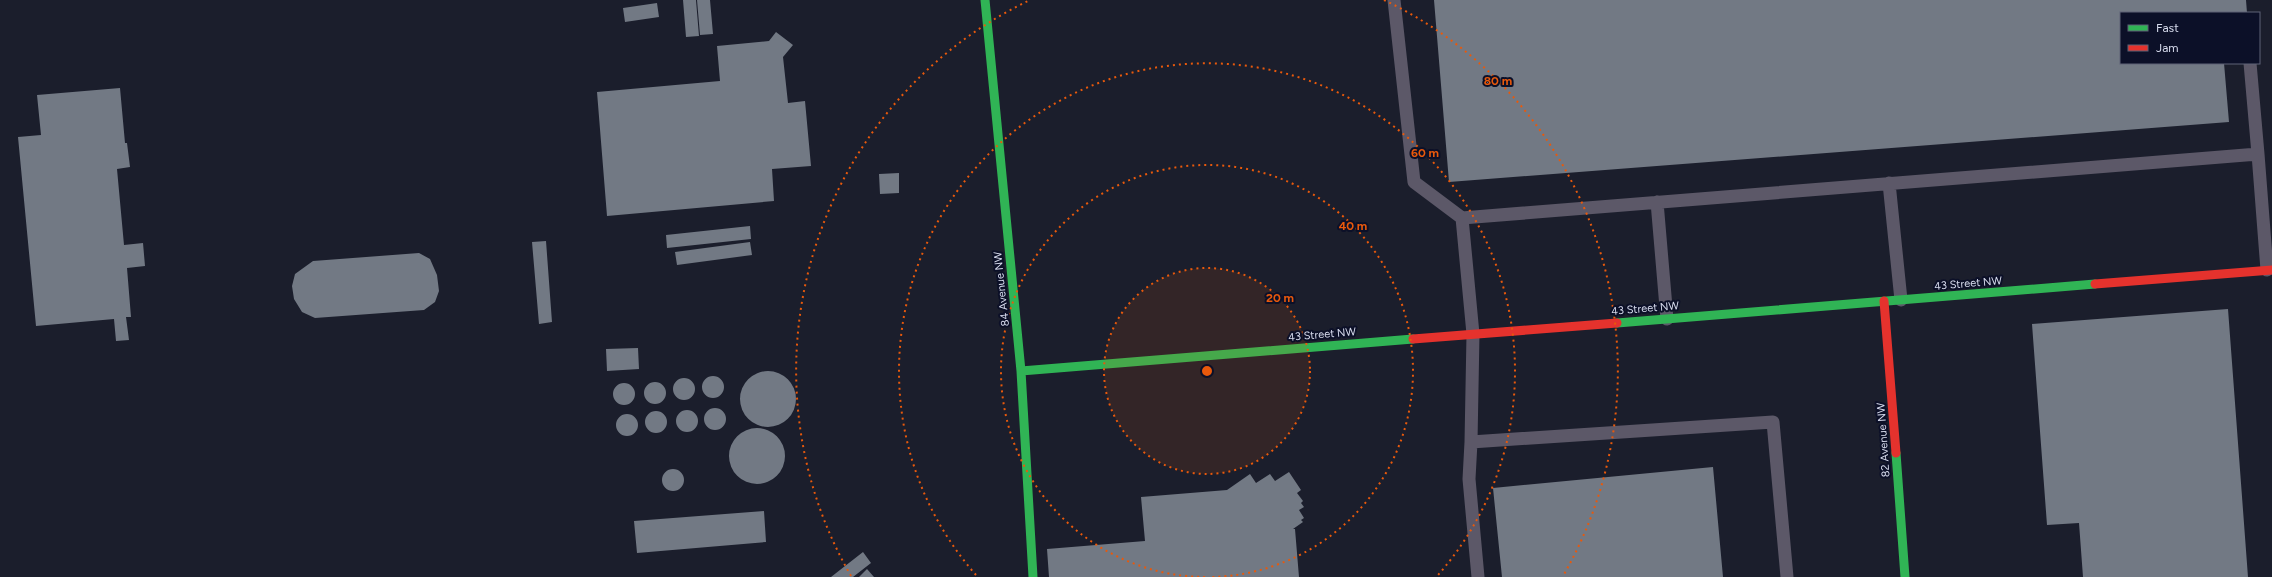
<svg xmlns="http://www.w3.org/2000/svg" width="2272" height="577" viewBox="0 0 2272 577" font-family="Figtree,sans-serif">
	<rect width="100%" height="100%" fill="#1b1e2c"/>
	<path fill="#727984" d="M683 0H696L699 36 686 37Z
		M697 0H710L713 34 700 35Z
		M1434 0H2246L2247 13H2121V63H2224L2229 122 1449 182Z
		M657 3 659 17 625 22 623 8Z
		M776 32 793 45 783 57 788 103 805 101 811 166 772 169 774 201 607 216 597 92 720 81 717 46 769 41Z
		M120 88 125 143H127L130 167 117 169 124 245 143 243 145 266 127 268 131 317H126L129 340 116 341 114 319 36 326 18 137 41 135 37 95Z
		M899 173V193L880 194 879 174Z
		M750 226 751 239 667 248 666 235Z
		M546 241 552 322 539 324 532 242Z
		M750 242 752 255 677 265 675 252Z
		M419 253 430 259 437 275 439 291 435 302 424 310 315 318 302 312 294 299 292 286 295 274 313 261Z
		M2228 309 2248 577H2083L2079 523 2047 525 2032 324Z
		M638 348 639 369 607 371 606 349Z
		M740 399a28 28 0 1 1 56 0a28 28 0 1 1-56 0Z
		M702 387a11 11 0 1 1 22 0a11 11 0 1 1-22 0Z
		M673 389a11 11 0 1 1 22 0a11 11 0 1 1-22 0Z
		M644 393a11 11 0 1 1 22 0a11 11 0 1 1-22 0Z
		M613 394a11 11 0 1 1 22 0a11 11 0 1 1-22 0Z
		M704 419a11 11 0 1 1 22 0a11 11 0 1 1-22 0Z
		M676 421a11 11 0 1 1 22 0a11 11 0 1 1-22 0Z
		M645 422a11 11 0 1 1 22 0a11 11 0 1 1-22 0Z
		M616 425a11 11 0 1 1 22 0a11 11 0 1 1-22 0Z
		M729 456a28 28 0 1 1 56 0a28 28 0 1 1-56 0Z
		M1713 467 1723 577H1502L1493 488Z
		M662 480a11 11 0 1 1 22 0a11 11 0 1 1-22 0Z
		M1289 472 1301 490 1297 493 1303 501 1301 503 1304 507 1299 510 1304 518 1301 520 1303 522 1293 529H1295L1299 577H1049L1047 549 1145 541 1141 497 1227 490 1250 474 1256 483 1270 474 1275 481Z
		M764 511 766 542 637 553 634 521Z
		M863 552 871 563 853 577H831Z
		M867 569 874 577H859Z"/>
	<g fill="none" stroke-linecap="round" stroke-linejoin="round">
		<path stroke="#5c5868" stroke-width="13" d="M1394 0 1414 182 1462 218
			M2250 63 2258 154
			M1889 183 1901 300
			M1657 202 1667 319
			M1471 442 1469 479 1478 577
			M1787 577 1773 422 1471 442 1473 334 1462 218 2258 154 2267 270"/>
		<path stroke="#30b455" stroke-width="9" d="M985 0 1021 371 1033 577
			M1617 323 2095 284
			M1021 371 1413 339
			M1896 453 1905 577"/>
		<path stroke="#e5322d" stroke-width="9" d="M2095 284 2272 270
			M1884 301 1896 453
			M1413 339 1617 323"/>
	</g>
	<circle cx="1207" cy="371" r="103" fill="#e8590c" fill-opacity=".12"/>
	<g fill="none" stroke="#e8590c" stroke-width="2" stroke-dasharray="2 4">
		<circle cx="1207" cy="371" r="103"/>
		<path d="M1205 577A206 206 0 1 1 1209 577"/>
		<path d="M976 575A308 308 0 1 1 1438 575"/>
		<path d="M851 576A411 411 0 0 1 1030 0M1384 0A411 411 0 0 1 1563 576"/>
	</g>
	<g text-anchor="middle" stroke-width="4" stroke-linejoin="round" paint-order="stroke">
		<g font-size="11" fill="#d8dcee" stroke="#0c1028">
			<text transform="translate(1968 283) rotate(-5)" y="4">43 Street NW</text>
			<text transform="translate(1001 289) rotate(-96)" y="4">84 Avenue NW</text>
			<text transform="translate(1645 308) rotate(-5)" y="4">43 Street NW</text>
			<text transform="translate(1322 334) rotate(-5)" y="4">43 Street NW</text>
			<text transform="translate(1883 440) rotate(-94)" y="4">82 Avenue NW</text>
		</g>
	</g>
	<circle cx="1207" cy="371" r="6" fill="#e8590c" stroke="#0c1028" stroke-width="2"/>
	<g font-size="12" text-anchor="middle" font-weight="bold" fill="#e8590c" stroke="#0c1028" stroke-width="4" stroke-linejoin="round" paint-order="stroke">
		<text x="1498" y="85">80 m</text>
		<text x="1425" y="157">60 m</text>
		<text x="1353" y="230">40 m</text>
		<text x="1280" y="302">20 m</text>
	</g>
	<rect x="2120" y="12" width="140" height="52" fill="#0c1028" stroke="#5e6277"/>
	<rect x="2128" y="25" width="20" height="6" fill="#30b455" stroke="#5e6277"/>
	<text x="2156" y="32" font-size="12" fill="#d8dcee">Fast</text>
	<rect x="2128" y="45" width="20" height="6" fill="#e5322d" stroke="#5e6277"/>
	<text x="2156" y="52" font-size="12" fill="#d8dcee">Jam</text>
</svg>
